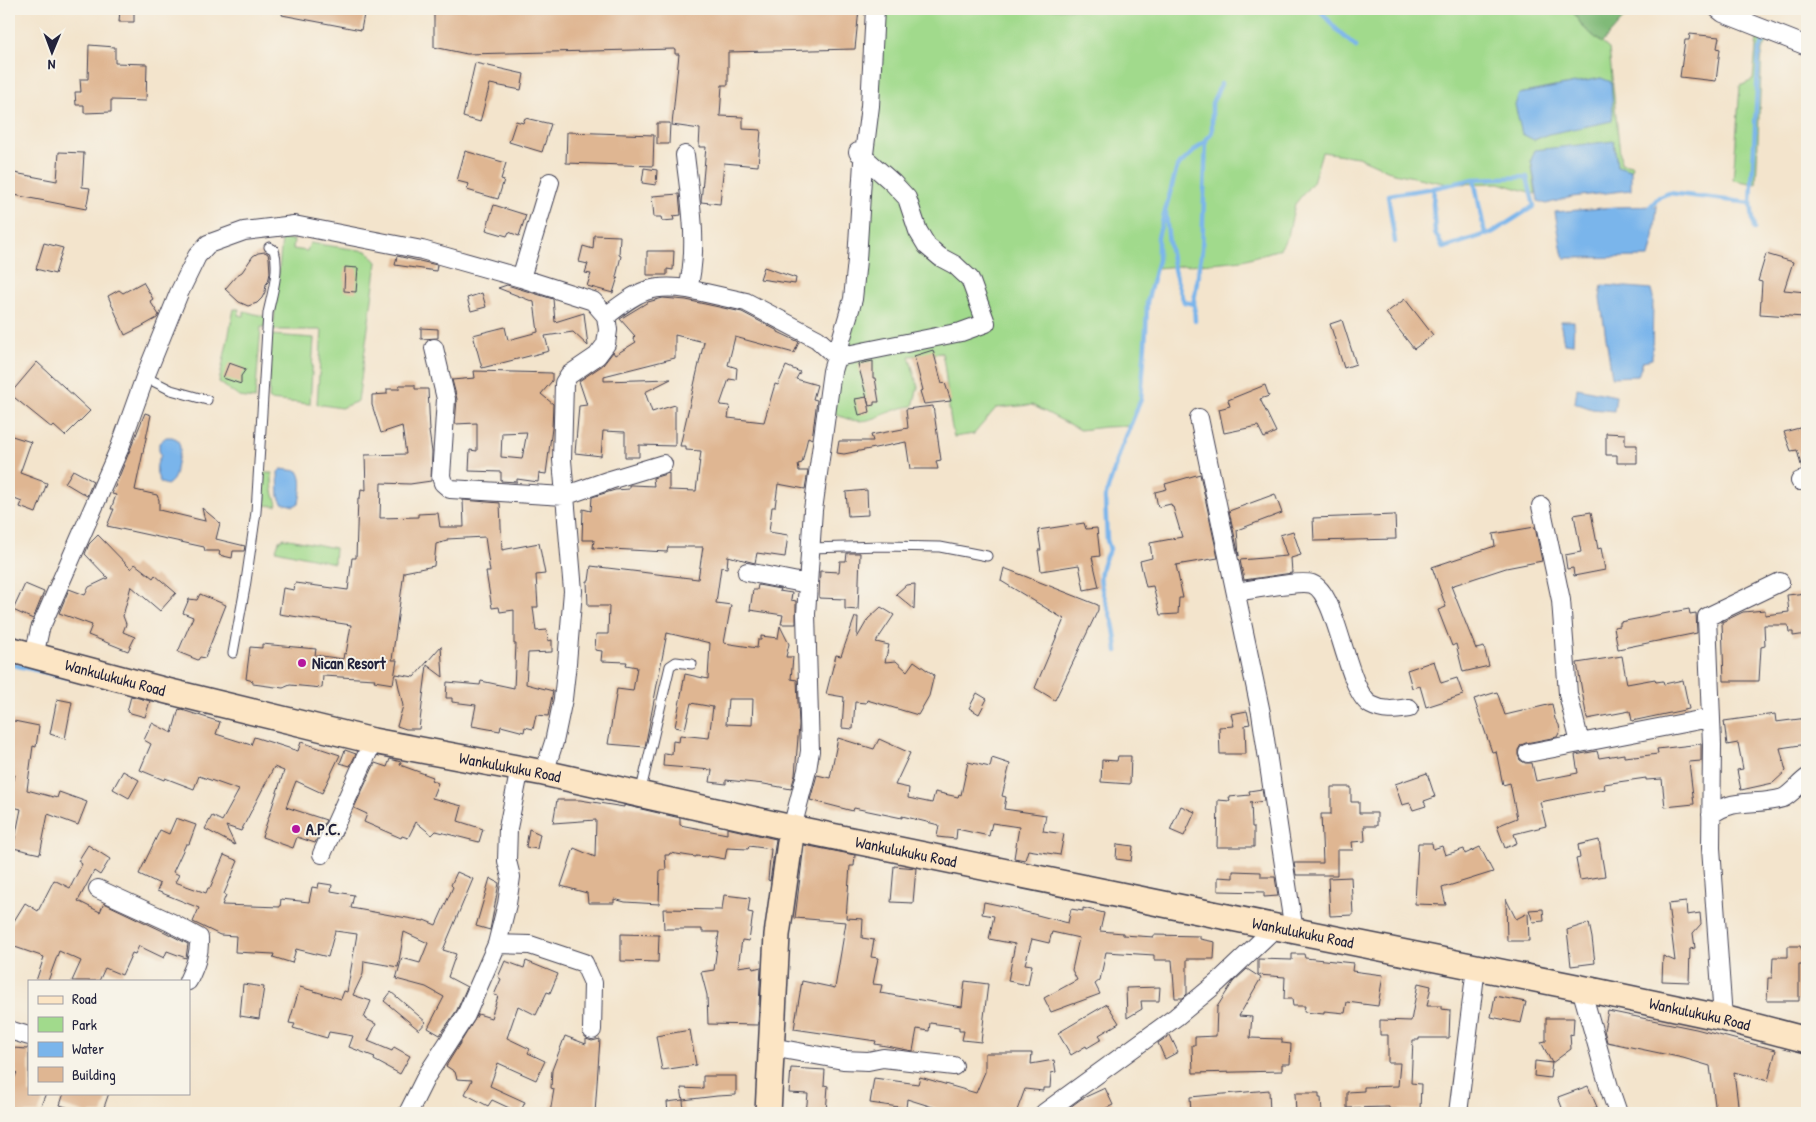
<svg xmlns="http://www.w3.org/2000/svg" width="1816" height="1122" viewBox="0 0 1816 1122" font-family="'Patrick Hand',sans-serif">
	<rect width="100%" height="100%" fill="#f7f3e8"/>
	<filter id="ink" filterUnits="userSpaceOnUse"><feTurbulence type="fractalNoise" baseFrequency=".02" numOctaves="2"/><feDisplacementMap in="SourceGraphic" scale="10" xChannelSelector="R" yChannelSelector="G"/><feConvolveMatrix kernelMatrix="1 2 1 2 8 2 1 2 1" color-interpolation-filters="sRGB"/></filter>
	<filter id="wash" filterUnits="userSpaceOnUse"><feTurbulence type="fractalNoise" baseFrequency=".0096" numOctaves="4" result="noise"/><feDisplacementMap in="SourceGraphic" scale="20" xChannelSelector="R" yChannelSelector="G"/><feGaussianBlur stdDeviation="1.12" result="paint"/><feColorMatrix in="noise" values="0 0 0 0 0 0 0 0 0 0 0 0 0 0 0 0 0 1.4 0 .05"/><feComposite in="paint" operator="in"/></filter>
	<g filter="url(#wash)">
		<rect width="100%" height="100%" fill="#f3e4cc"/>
		<path fill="#a1da8c" stroke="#627e64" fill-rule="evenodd" d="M878 9H1571L1583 27 1609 49 1621 163 1632 165 1631 170 1617 167 1614 141 1531 160 1536 194 1499 183 1448 184 1394 173 1358 157 1322 152 1313 182 1295 204 1288 236 1280 249 1243 260 1157 268 1147 302 1146 330 1141 399 1131 426 1105 427 1080 430 1032 405 996 408 974 434 954 437C947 409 948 381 942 353L909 356 918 387 913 406C880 409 870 433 834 413L836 392 860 301ZM1601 78 1549 134 1534 140 1519 94Z
			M1761 35 1771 37 1762 50 1756 184 1733 180 1740 86 1753 80 1757 37Z
			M282 239 294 240 293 249 307 251 310 243 367 251 377 262 358 401 341 408 317 404 322 330H273Z
			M234 309H239L238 315 244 316V311L266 317 265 327H261L255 399 239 397 219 382Z
			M271 335 314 338 310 404 269 400Z
			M264 473H272C272 481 272 488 274 495 275 499 277 502 277 506L261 505Z
			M284 538 335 548 334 563 276 550 279 541Z"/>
		<path fill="#80ba78" stroke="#516e5a" d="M1571 9H1632L1602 43 1583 27Z"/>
		<path fill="#7ab5eb" stroke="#4e6c93" d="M1601 78 1611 82 1613 111 1612 121 1549 134 1534 140 1522 134 1515 105 1519 94Z
			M1614 141 1617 166 1631 170V190L1572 197 1546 204 1538 201 1531 160 1535 150Z
			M1657 206 1654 237 1649 257 1564 258 1562 252 1555 212 1615 207Z
			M1602 285 1651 289 1653 297 1652 359 1643 361 1638 376 1612 377 1600 298Z
			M1560 321H1574L1573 344 1564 343Z
			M1577 388 1616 396 1614 411 1592 409 1575 403Z
			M166 437H172L177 439C183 451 179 452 177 463 175 472 177 479 167 485L161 483C155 474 155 465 161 455L159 450V443Z
			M281 469 298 471C304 480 301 492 299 503L294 506 282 503 279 497 278 472Z"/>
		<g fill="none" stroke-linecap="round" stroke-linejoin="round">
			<path stroke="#7ab5eb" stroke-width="4.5" d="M1319 9 1335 28 1356 47
				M1474 179 1485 234
				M1751 203 1754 229
				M1648 209 1659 197 1669 193 1751 203 1759 50 1766 37
				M1166 213C1168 244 1173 273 1184 302L1194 304
				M1395 242 1388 195 1434 188 1474 179 1527 177 1534 206 1493 232 1443 248 1435 232 1433 204 1434 188
				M1195 321 1194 301 1202 250 1206 140 1212 132V103L1221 84
				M1117 651C1116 641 1115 630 1112 620 1103 589 1092 580 1110 549L1107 540 1105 498 1121 449 1141 399 1146 330 1147 302 1158 260V237L1177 167 1206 140
				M9 664 68 677"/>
		</g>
		<g id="blocks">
			<path fill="#dfb692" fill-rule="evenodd" d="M120 9H134V22H119Z
				M283 9H365L361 30 282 15Z
				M434 9H859L855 49 728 52V85H722L720 116 743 117V129L761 130 758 166 724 163 720 204 701 202 706 147H699L700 129 672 125 679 54H675V49L467 54 434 47Z
				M1690 34 1719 37 1717 48 1720 49 1716 81 1680 77 1685 40H1689Z
				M89 45 115 47V63L147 64 146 101 111 100V112L84 113V105H76L75 92H81L80 79H88Z
				M475 63 524 74 521 90 490 84 480 122 463 117Z
				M525 118 551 124 542 152 509 142 516 121 523 123Z
				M657 123H670L669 144H657Z
				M567 132 654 135 653 166 566 163Z
				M465 151 506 163 501 179 504 180 498 199 467 190 469 184 457 181Z
				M59 152 84 153 82 187 90 188 86 209 9 194V172L57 181Z
				M644 168 657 170 656 185 642 183Z
				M679 194 681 215 673 216 674 220 662 221 661 217H654L652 196Z
				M494 205 526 215 519 236 509 232 507 236 486 230Z
				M594 235 620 236 619 255 621 256 616 277H618L613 293 587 286 591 274 585 273 588 264 579 262 583 246 593 249Z
				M44 243 63 248 55 274 36 269Z
				M647 251H674L673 270 667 269V275H647Z
				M265 252 268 254 269 258 270 273 268 282 266 284 265 292 262 298 257 303 248 306 239 302 225 289 237 275 242 272 253 256 258 253Z
				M1766 254 1793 262 1784 290 1806 292 1804 317 1760 314 1762 282 1758 281Z
				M397 256 437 265 436 271 395 265Z
				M345 267 358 268 356 292 344 291Z
				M764 267 796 278 795 284 760 279Z
				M143 282 153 299 150 301 159 315 157 318 141 327 125 335 108 296 119 290 123 293Z
				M507 285 553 299 555 322 584 313 588 346 573 332 545 336 549 351 482 368 473 335 505 327 508 340 538 332 534 302 498 288Z
				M482 293 486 307 471 311 467 298Z
				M663 298 686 300 742 312 778 331V332L799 342 794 353 735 337 728 365 737 368 736 380 729 379 720 405 730 406 728 418 764 422 775 384 778 385 786 366 800 372 796 379 817 385 813 399 817 400 812 439 808 437 802 463 798 464 799 471H808L805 489 778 484 775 507H772L769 532 788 535 785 557 757 553 755 563 728 556 727 568 721 567 716 603 731 605 724 643 757 648 758 640H761V636L778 638 780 626 789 644 786 657H793L791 679 797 680 799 725 795 775 791 789 764 784 726 780V784L710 782 712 770 663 766 664 753 672 754 673 741 679 742 680 735 709 738 713 707 691 703 685 729 675 727 685 674 708 679 710 643 667 633 645 747 608 744 617 689 633 691 637 667 626 665 627 662 601 661 602 651 595 650 596 634H608L609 606H588L587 581H589L591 566 698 579 703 547H668L667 552 593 548 594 540H582L583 509 591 511 592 497 615 490 629 489V485H631L654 486 653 478 669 473V490L696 491 701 451 686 450V446H680L704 342 675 335V358L604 376V381L671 379 645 392 652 412 675 405V446L639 445V457H625V432L603 431 601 456 575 453 579 406 587 405 579 381 603 365 613 352 615 355 636 342 633 338 635 336 620 319 648 302ZM728 699H753L752 725 726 724Z
				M1405 299 1433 335 1414 349 1386 313Z
				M1342 320 1356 364 1344 368 1330 324Z
				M421 328 438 329V338L421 339Z
				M933 350 942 384 945 383 951 401 924 404 920 391 923 390 914 356Z
				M873 361V378H875L879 402H874V405L869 406 858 364Z
				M37 362 90 411 65 436 54 426 52 428 10 394Z
				M229 363 246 369 241 376V384L223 378Z
				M474 371 552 373V381L541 394 553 404 552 428 546 474 539 473 538 482 517 479V482L501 481V472L469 471 470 450 477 451V423L455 424 457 399 452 380 475 378ZM527 432 522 459 501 457 502 433Z
				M399 385H415V389H428L430 431H429L432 452 431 481 410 484 381 483 380 518 418 517V514L438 513 440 527H464L463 500 500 503 502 550 539 543 545 574 536 575 538 607H533L536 631 547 630 548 641 552 640V652L528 653 526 684 553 691 548 716 536 715 533 729 525 727 524 732 501 726 500 731 472 726 476 705 452 702V698H446L447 682 480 685 481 681 514 688 516 644H514V610L500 612 499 607 492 608 486 572H490L485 537 447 539V541L436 544 434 566 404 572 392 660H397L393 684 374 681 375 679 323 676 322 688 290 685 283 688 253 684V681L246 679 250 647 262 648V644L316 649 315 655 343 659 344 653 346 654 351 625 279 614 283 588 294 590 295 583 348 590 352 558H356L358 498H360L361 489 366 490 365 455 406 454 402 426 381 433 372 405V395L387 394V389H399Z
				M1265 385 1269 396 1260 399 1276 432 1264 438 1258 426 1224 433 1219 409 1230 406 1228 400Z
				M867 397 870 412 859 415 855 399Z
				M933 406 941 460 936 461 938 469H910L906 442 844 454 837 453 839 441H873L871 435 908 428 906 409Z
				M145 413 151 415 135 490 157 495 159 500V510L205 521 202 508 220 523 216 539 245 546 244 551H233L232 558 219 555 220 551H205L204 547 107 526 114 509H111L116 495 112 494Z
				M1807 426V469H1802L1797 450 1791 451 1784 432Z
				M1606 433 1625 434V445H1637V463H1617V455H1606Z
				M9 435 31 442 20 473 47 483 36 513 20 507 22 502 12 498 11 502 9 501Z
				M73 470 93 481 87 496 65 483Z
				M1200 474 1218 558 1176 565 1183 598H1179L1178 614 1160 615 1153 586 1146 587 1140 561 1152 558 1150 543 1182 537 1173 507H1172L1171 504 1158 507 1155 492 1167 489 1165 484Z
				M867 490 868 515 848 516 846 492Z
				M1275 494 1282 513 1237 530 1239 556 1229 511Z
				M1591 512 1598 549 1601 548 1605 570 1574 576 1573 568 1567 569 1565 555 1581 552 1574 515Z
				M1395 515 1396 539 1314 541 1313 518Z
				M1084 523 1086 529 1097 528 1100 556 1092 557 1099 587 1084 590 1079 565 1041 571 1038 550H1041L1038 530Z
				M1535 527 1542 561 1506 568 1451 586 1476 649 1484 647 1489 666 1463 672 1456 644 1452 646 1438 610 1446 607 1432 567 1495 546 1493 534Z
				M1293 531 1301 555 1291 558 1292 573 1244 580 1240 560 1287 556 1280 535Z
				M98 535 131 569 135 564 153 578 155 575 176 593 160 611 131 586 123 616 126 624 123 632 135 637 128 651 88 635 92 625 59 613 69 589 85 595 89 587 108 578 85 554 89 544Z
				M847 553H860L858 610 845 609V599L819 598 820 571 839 572 840 561H846Z
				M1004 568 1098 605V610L1055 700 1035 688 1064 619 1001 581Z
				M25 584 44 592 33 619 13 610Z
				M915 584 914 609 896 594 906 585Z
				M758 585 780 589 779 591 792 593 791 600 796 601V624H781L783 615 750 610 753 590H757Z
				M1807 593V634L1793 636V632H1789L1788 625H1764L1765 646 1761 647 1759 681H1724L1722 622 1743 612 1765 610V615L1789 612 1787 595Z
				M200 594 226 605 205 658 200 657 198 660 178 652 193 617 183 613 189 599 197 600Z
				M881 607 894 615 876 642 889 645 885 662 896 661 907 671 914 661 934 675 929 696 918 715 867 700 866 703 855 702 853 729 842 728 844 697 826 694 836 655 841 656 855 617H858L857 638 868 619Z
				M1689 609 1690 614 1696 613 1697 633 1618 649 1614 627 1620 626V622Z
				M441 646 443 677 427 665 419 729H406L397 726 403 706 396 674 414 677Z
				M1622 656 1627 684 1655 679 1656 682 1663 681 1664 684 1683 680 1689 709 1632 721 1630 711 1587 719 1577 663Z
				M1434 661 1441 683 1457 678 1463 695 1426 707 1420 686 1412 688 1407 670Z
				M1497 692 1505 715 1552 704 1555 719 1559 725 1560 731 1557 737 1526 743 1521 745 1518 750V755L1520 760 1525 763H1532L1536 781 1578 773 1575 755 1597 751 1599 758 1624 754V757L1634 756V757L1658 754 1657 749 1701 744V761L1689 762 1694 804 1665 807 1662 779 1646 780V778L1604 784 1605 789 1540 802 1546 826 1514 834 1517 843 1505 848 1497 826 1517 818 1510 783 1503 785 1496 751 1492 752 1474 699Z
				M977 693 987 699 979 714 969 708Z
				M131 696 150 701 145 717 127 712Z
				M57 699 72 702 65 739 50 734Z
				M179 709 220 722 216 734 251 745 254 737 298 751 301 742 340 755 322 793 296 781 286 807 326 820 315 843 297 837 293 848 262 837 284 771 274 767 241 831 226 826 235 845 205 829 212 816 222 821 239 790 199 776 194 789 165 778 164 780 140 770 151 744 144 740 152 723 172 733Z
				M1247 711 1250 724 1245 725 1246 754H1220L1219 727 1234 726 1231 714Z
				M1775 714 1776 722 1807 718V744L1780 748 1786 771 1773 783 1741 790 1737 770 1743 769 1738 743 1727 745 1724 721Z
				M9 720 39 726 36 747 33 746 27 790 57 798 59 792 87 802 78 825 48 814 40 854 13 848 21 809 9 806V798L15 775 9 774Z
				M838 738 874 749 879 739 910 753 895 785 909 788 908 798 932 803 935 792 958 797 959 794 961 795 968 762 990 767 992 758 1010 764 1002 796 1006 797 1004 809 1046 815 1043 831 1064 834 1060 855 1028 850 1025 860 1014 858 1019 827 992 823 989 836 957 829 956 839 937 837 939 825 902 816V818L854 808 853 811 810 800 817 775 830 778Z
				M345 750 356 754 350 766 340 763Z
				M1118 756H1131L1130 784 1101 782 1102 760 1117 761Z
				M390 759 401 762 400 765 433 777 431 780 438 783 432 798 462 806 458 821 483 829 479 842 436 831 432 835 416 822 408 838 402 836 401 838 364 822 367 814 354 808 375 763 387 767Z
				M123 771 139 780 129 798 113 789Z
				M1427 773 1435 797 1424 801 1426 806 1413 810 1410 803 1402 805 1395 784Z
				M1331 787H1351V802H1359V813H1377V826H1364L1365 841 1352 842 1353 850H1337V875H1296L1294 863H1323L1321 814H1331Z
				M1262 789 1264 801 1251 803V801L1252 827H1254V847H1217L1218 800 1230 801 1229 797 1250 795 1249 791Z
				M557 800H580L624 807V805L680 818V825L727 834V828L776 839 770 881 768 880 771 849 749 846 748 849 727 848 725 859 708 856 707 857 696 856V857L670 853 669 855H665L666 870H660L659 904 625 902 614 899V903H588L587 893 561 886 574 848 595 857 596 820 553 823Z
				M1181 806 1195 812 1184 836 1170 830Z
				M176 818 196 825 189 844H186L173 872 179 875 175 882 206 893 208 888H210L224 855 238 861 224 894 226 895 222 905 280 907 281 899 309 902 312 887 318 888 319 883 332 885 331 891 354 895 351 908 424 921V920L436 925 453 887 451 885 457 872 473 879 443 950 456 954 448 977 467 987 457 1010 440 1035 428 1028 444 997 426 987 396 979 402 958 420 963 428 943 404 932 398 967 364 961 363 974 353 995 371 1001 364 1018 376 1024 368 1041 392 1051 394 1047 410 1056 400 1074 374 1060 375 1057 349 1047 353 1036 329 1032 327 1038 293 1028 295 1024 289 1023 300 987 341 999 344 991 347 992 357 934 335 931 328 957 296 949 292 963 273 957 274 954 235 952 236 936 220 935 193 922 199 908 157 891 160 884 139 874 160 830 169 834Z
				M529 829 540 834 537 849 526 847Z
				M1599 840 1605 876 1580 880 1576 859 1580 858 1578 845Z
				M1418 843H1432L1433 849 1442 846 1445 855 1464 849 1465 854 1480 847 1493 872 1442 888 1446 905 1415 904Z
				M1117 844 1133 846 1131 861 1116 859Z
				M88 845 110 859 100 875 94 871 78 901 100 912 104 903 165 932 188 944 186 958 167 951 164 958 139 946 135 954 132 953 122 975 105 968 99 981H72L81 961 59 951 48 981H36L44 957 9 945V929L25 903 38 911 54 880 70 888 82 864 78 861Z
				M804 845 855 855 854 866H850L846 918 863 919 862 938 874 940 871 957 878 958 873 984 882 985 880 993 962 1007 965 981 988 984 981 1042 962 1040 964 1031H959V1027L930 1023 929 1031 917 1029 913 1051 875 1044 876 1041 794 1029 802 981 835 988 846 922 795 918Z
				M894 866 916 868 913 903 891 902Z
				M1233 871 1261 872V877H1275L1278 896 1264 897V892L1218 891V877L1233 878Z
				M1351 877 1353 915 1330 916 1328 878Z
				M490 878 499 883 490 930 476 926Z
				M724 895 750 898 748 912 753 913 749 941 742 940 738 967 752 965 753 969 761 967 758 1025 708 1024 707 995 701 972 714 970 719 932H702V929H664L663 909 722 910Z
				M1506 899 1516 919 1528 913 1529 941H1507Z
				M984 902 1018 909V910L1068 923 1071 909 1083 911V908L1104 913 1100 931 1123 933V935L1154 937V935L1200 936V939L1215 942 1214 959H1187V994L1183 998H1175L1172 960H1154V955L1106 952 1100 980 1095 984 1100 994 1051 1012 1044 998 1077 980 1072 970 1079 938 1052 932 1049 943 1032 939 1025 964 1032 965 1028 985 1008 981 1015 944 989 939 994 916 982 914Z
				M1686 902 1687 915 1700 913 1701 924 1693 933 1695 948 1690 949 1689 982 1662 981 1663 956 1675 961 1668 904Z
				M1543 909 1544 921 1533 922 1529 910Z
				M1589 923 1592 938 1595 963 1571 966 1567 930Z
				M621 934 659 935 658 962 621 961Z
				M1788 946H1800L1804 953V965H1799V1001H1767L1768 978H1772L1773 957H1788Z
				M1292 954H1304L1305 958 1353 963 1352 971 1383 975 1378 1006 1347 1002 1345 1013 1324 1011V1014L1304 1012 1305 1006H1293L1292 999H1284L1285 977 1258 975V959L1292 960Z
				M505 961 524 968 526 961 558 974 550 993 547 992 536 1015 518 1006 507 1038 530 1049 528 1053 545 1061 536 1080 498 1063 490 1086 525 1102 520 1113 492 1100 488 1106 465 1094 472 1080 457 1079 455 1072 446 1066 478 1014 491 1018 498 996 494 995 501 979 498 977Z
				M1247 969 1261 978 1239 1016 1252 1017 1250 1038 1282 1039V1043L1291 1044 1290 1064H1282V1071L1193 1073 1192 1045H1195V1037L1216 1036 1217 1007 1233 982Z
				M1418 983 1431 986 1427 1006H1441V1009L1450 1010 1449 1038H1419V1040H1413L1411 1083 1421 1084 1420 1110 1389 1109V1107L1347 1108V1092L1364 1091V1087L1398 1086 1400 1063H1388V1035H1380V1020L1411 1021Z
				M243 984 264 987 259 1019 240 1016Z
				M1160 987 1159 1001H1141L1142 1009 1127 1018 1126 988Z
				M391 992 426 1022 419 1030 384 1001Z
				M1495 996 1526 1002 1521 1023 1491 1017Z
				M1107 1004 1119 1023 1099 1035 1102 1039 1087 1048 1086 1046 1071 1055 1058 1033Z
				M1608 1011 1696 1029 1776 1050 1768 1081 1734 1072 1739 1113H1716L1710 1066 1683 1058 1607 1042 1604 1030Z
				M1546 1018H1574L1573 1035 1570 1034 1571 1049 1552 1063 1541 1042 1546 1041Z
				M690 1030 696 1065 662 1070 656 1036Z
				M1170 1035 1178 1052 1165 1059 1158 1043Z
				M565 1036 586 1044V1039L592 1041 600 1039 595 1113H550L554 1089 551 1088 552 1070Z
				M29 1046V1093H46L38 1113H16L9 1110V1092L17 1072H9V1050L13 1051V1048L27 1049Z
				M985 1053H1032L1031 1064 1054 1060 1056 1072 1051 1073 1050 1088H1043V1091L1025 1089 1016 1113H952L907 1099 906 1108 870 1103 874 1078 918 1084 920 1077 976 1093 985 1072Z
				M1535 1061 1552 1063 1550 1078 1534 1076Z
				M791 1068 825 1070 824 1085 828 1086 826 1113H806L808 1094 789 1093Z
				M703 1076H736V1095L717 1096 683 1100 681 1088 703 1089Z
				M1588 1086 1597 1107 1581 1113H1564L1558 1097Z
				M1105 1088 1113 1105 1096 1113H1062L1081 1099Z
				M1269 1090 1270 1113H1242V1110L1191 1113 1190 1097Z
				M64 1093H109L102 1113H85L60 1105Z
				M1295 1093H1319V1098H1321L1322 1113H1296Z
				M683 1100 684 1113H668L667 1102Z"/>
		</g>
	</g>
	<g filter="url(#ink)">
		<use href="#blocks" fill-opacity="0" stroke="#413f51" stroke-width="1"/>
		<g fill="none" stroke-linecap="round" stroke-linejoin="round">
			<g stroke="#413f51" stroke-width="11">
				<path id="lane" d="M145 377 171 390 207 400
					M810 548 882 546 940 547 987 556
					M233 653 245 588 256 512 268 313C272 294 280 269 274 250L269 247
					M640 794 670 666 676 662 692 664"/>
			</g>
			<g stroke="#413f51" stroke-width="20">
				<path id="street" d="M1718 9 1723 13 1807 46
					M521 278 550 182
					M688 289 746 302 817 339 837 357 961 332 986 323 970 279 955 265 940 257 927 246 918 231 907 198 893 183 858 152
					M606 316C637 293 648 283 688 289 699 245 690 199 685 155
					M434 348 446 399 441 476 443 483 450 489 564 496 610 480 663 464
					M1199 418 1261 713 1294 931
					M1800 481 1807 479
					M1541 506 1561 600 1568 694 1580 743
					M747 572 808 584
					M1236 592C1251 590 1300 580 1312 584 1338 593 1346 691 1371 705 1384 712 1395 710 1409 708
					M34 656 40 629 120 447 145 377 179 293 197 256 208 244 244 231 294 225 422 250 521 278 593 301 606 316 608 330 606 344 597 356 569 375 564 383 562 460 573 591 567 663 563 699 554 742 544 773
					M1528 753 1710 718
					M1711 815C1734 797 1757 806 1783 798 1790 795 1800 783 1807 778
					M792 828 807 770 810 751 806 614 813 510 832 371 853 299 857 260 863 162 870 106 875 9
					M322 854 373 741
					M98 889 170 922 199 938C200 954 195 966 188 981
					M497 944 507 904 511 877 507 861 508 828 520 768
					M1581 988 1609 1087 1618 1113
					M1723 1018 1711 848 1712 745 1707 617 1780 582
					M9 1030 29 1036
					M771 1047 843 1060 868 1061 883 1058 954 1066
					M408 1113 427 1075 466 1015 497 944 530 945 584 963 593 983 592 1030
					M1044 1113 1176 1017 1218 982 1276 927
					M1458 1113 1476 967"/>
			</g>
			<g stroke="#413f51" stroke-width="28">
				<g id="secondary">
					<path id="s1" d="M9 649 167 691 373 741 544 773 792 828 1276 927 1581 988 1723 1018 1807 1040"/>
					<path d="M768 1113 777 935 792 828"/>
				</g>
			</g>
			<use href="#lane" stroke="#fff" stroke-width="9"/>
			<use href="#street" stroke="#fff" stroke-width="18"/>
			<use href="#secondary" stroke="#fce5c4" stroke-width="25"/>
		</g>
	</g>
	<g fill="#b5179e" stroke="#f7f3e8" stroke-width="2">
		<circle cx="302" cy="663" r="5"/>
		<circle cx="296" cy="829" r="5"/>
	</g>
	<g text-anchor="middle" stroke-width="4" stroke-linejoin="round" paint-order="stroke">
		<g font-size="16" font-weight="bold" fill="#22223b" stroke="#f7f3e8" text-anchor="start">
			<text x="312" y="669">Nican Resort</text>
			<text x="306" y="835">A.P.C.</text>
		</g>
		<g font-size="16" fill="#22223b" stroke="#f7f3e8">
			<text dy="6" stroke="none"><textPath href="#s1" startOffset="110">Wankulukuku Road</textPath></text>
			<text dy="6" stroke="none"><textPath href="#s1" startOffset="515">Wankulukuku Road</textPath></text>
			<text dy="6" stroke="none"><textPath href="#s1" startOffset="920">Wankulukuku Road</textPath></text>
			<text dy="6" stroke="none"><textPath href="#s1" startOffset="1325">Wankulukuku Road</textPath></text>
			<text dy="6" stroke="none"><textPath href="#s1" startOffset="1730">Wankulukuku Road</textPath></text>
		</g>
	</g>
	<rect width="1816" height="1122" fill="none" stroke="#f7f3e8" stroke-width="30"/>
	<rect x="28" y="980" width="162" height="115" fill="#f7f3e8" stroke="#a29fa3"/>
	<rect x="38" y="996" width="25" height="8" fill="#fce5c4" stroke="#a29fa3"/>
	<text x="72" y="1004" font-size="15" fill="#22223b">Road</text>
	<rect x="38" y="1017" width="25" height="15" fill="#a1da8c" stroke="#a29fa3"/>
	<text x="72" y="1030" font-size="15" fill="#22223b">Park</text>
	<rect x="38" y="1042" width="25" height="15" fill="#7ab5eb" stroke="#a29fa3"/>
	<text x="72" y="1054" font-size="15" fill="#22223b">Water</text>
	<rect x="38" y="1067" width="25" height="15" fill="#dfb692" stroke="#a29fa3"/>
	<text x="72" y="1080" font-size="15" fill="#22223b">Building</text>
	<g transform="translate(52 52) rotate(181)" stroke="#f7f3e8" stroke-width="4" paint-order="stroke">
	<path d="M0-4L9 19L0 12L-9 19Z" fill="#22223b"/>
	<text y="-8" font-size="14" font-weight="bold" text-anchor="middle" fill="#22223b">N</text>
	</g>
</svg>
